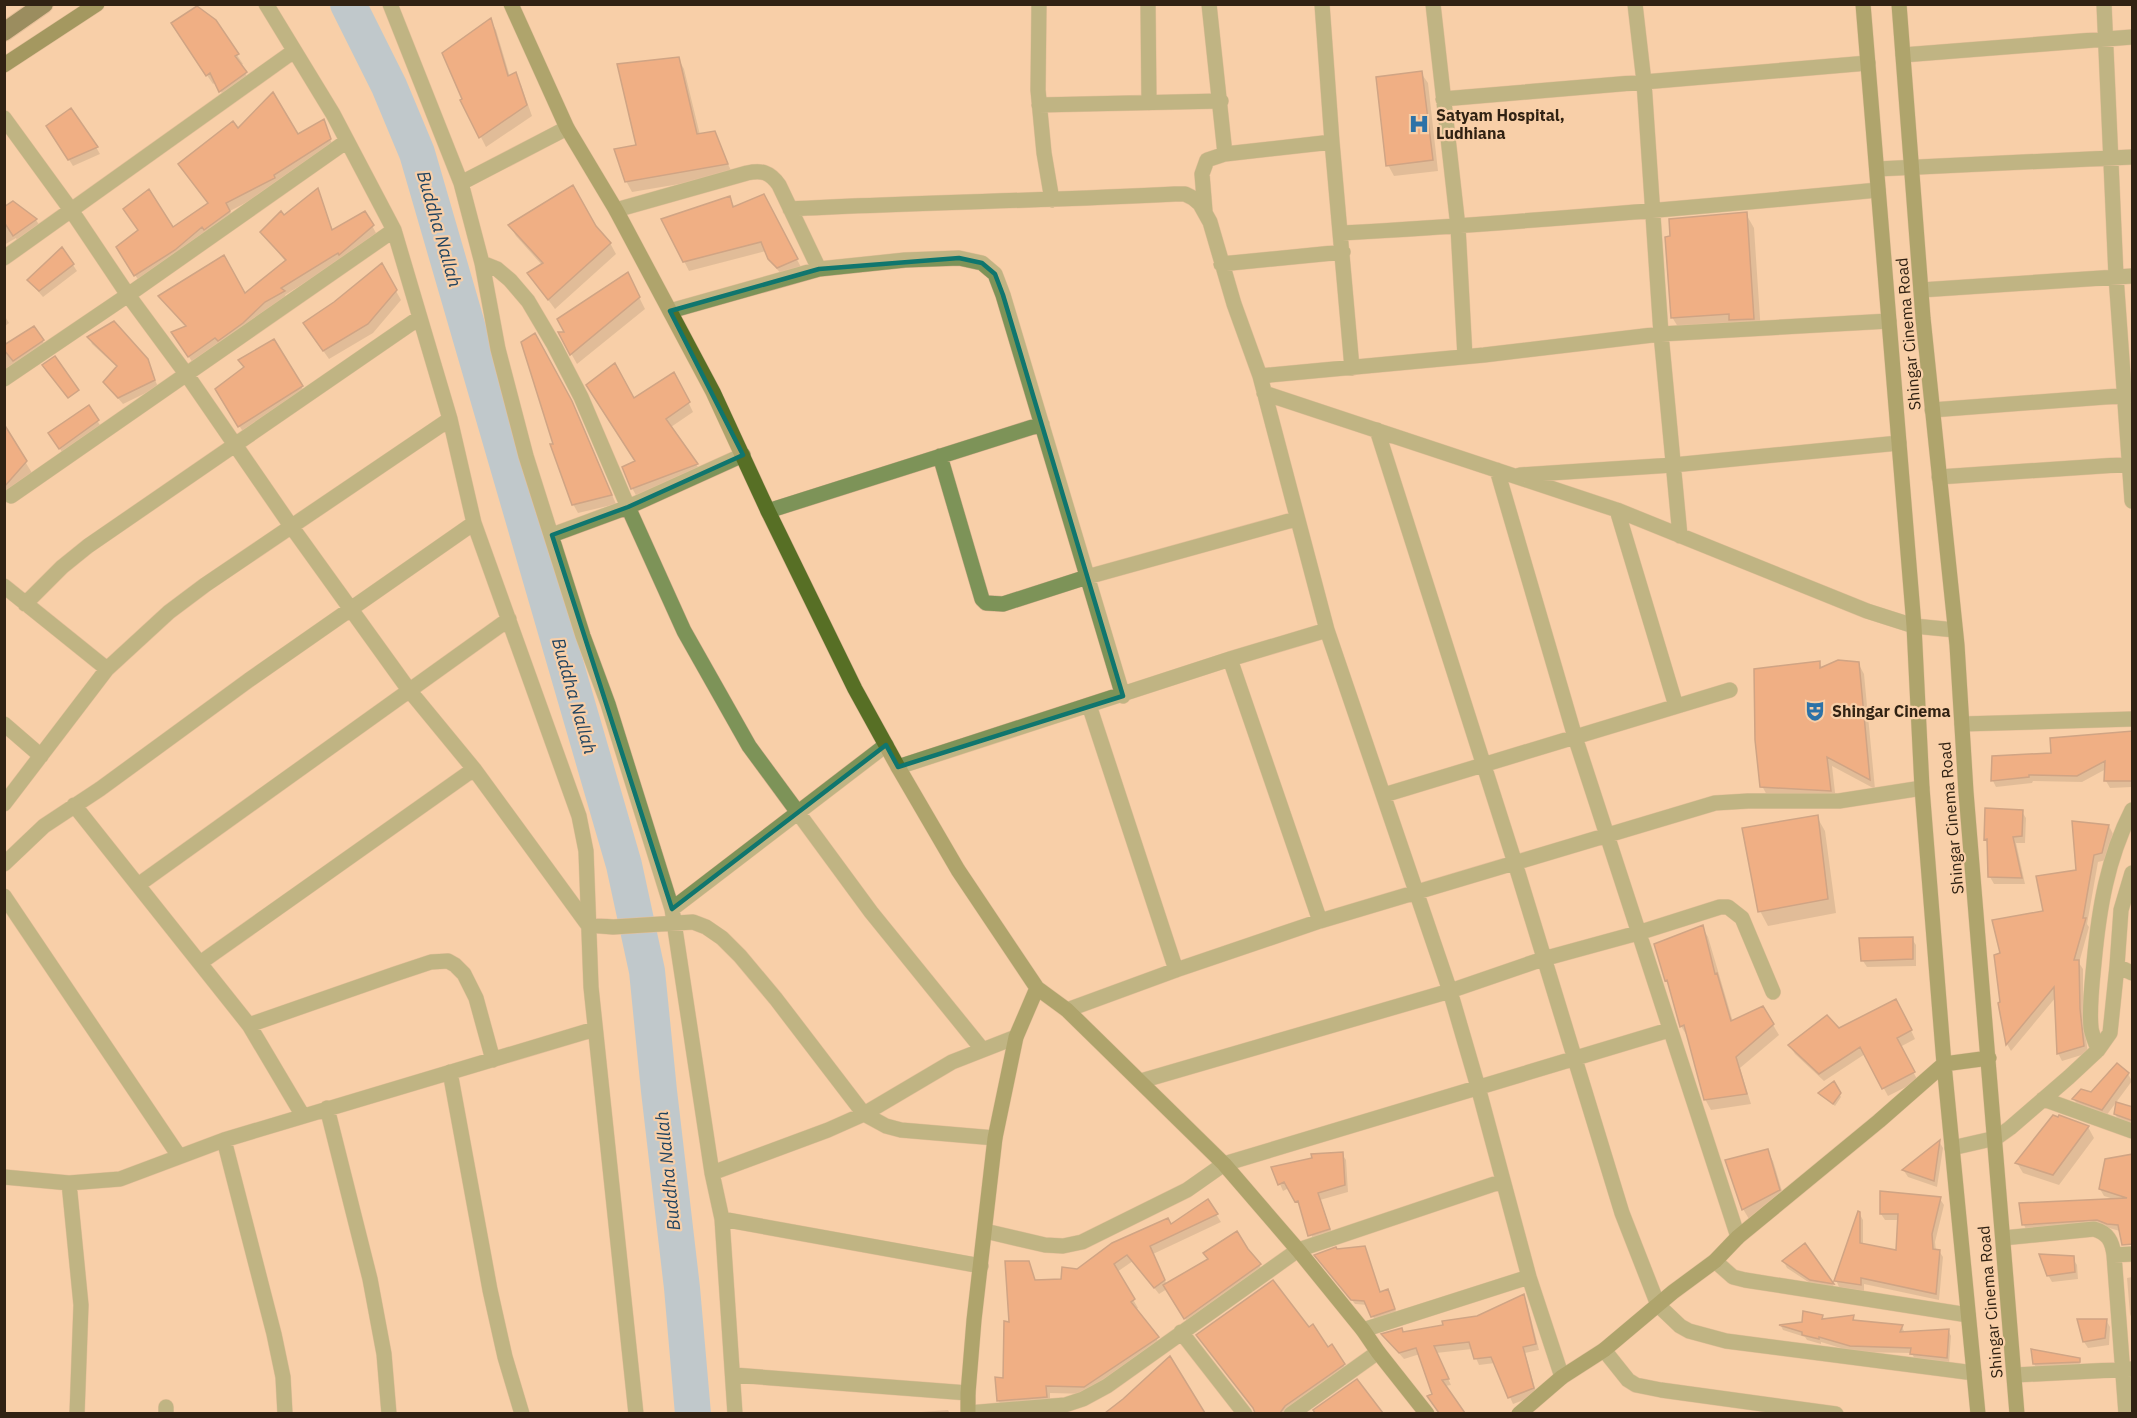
<svg xmlns="http://www.w3.org/2000/svg" width="2137" height="1418" viewBox="0 0 2137 1418" font-family="'IBM Plex Sans',sans-serif">
	<rect width="100%" height="100%" fill="#f8cfa8"/>
	<path fill="#0003" d="M490 20 496 30 510 77 515 74 521 85 532 116 486 147 462 100Z
		M178 33 237 55 243 64 240 66 252 83 226 101 216 82 213 84Z
		M678 58 684 69 700 135 714 133 733 175 632 192 626 181 637 146Z
		M1421 73 1428 83 1438 171 1394 176 1388 165Z
		M323 121 333 146 275 187 230 211 233 219 139 281 121 254 172 229 210 204 297 136Z
		M48 126 96 147 100 154 73 166Z
		M318 190 333 231 365 213 376 233 344 261 343 259 285 295 287 299 193 363 177 339 186 327 160 296H245L286 262 262 232Z
		M730 198 735 208 768 205 802 269 784 277 776 268 766 251 689 271 684 261Z
		M4 209 36 220 40 226 18 242 16 238 4 245Z
		M1746 214 1754 228 1761 333 1681 332 1672 317Z
		M510 226 596 228 610 243 616 254 555 309 529 274 542 265 516 236Z
		M73 265 77 271 43 297 28 280Z
		M382 266 401 300 373 333 329 359 310 332 335 303Z
		M633 285 645 309 577 364 560 334H567Z
		M4 315 9 323 4 327Z
		M34 328 47 348 4 375V346Z
		M89 337 147 360 158 387 123 404 105 383 118 368 92 344Z
		M273 341 307 396 245 435 217 390 245 368Z
		M679 383 693 412 671 427 702 473 637 497 632 488 637 462Z
		M88 407 102 428 64 455 54 440Z
		M577 412 616 504 578 513 573 504Z
		M4 427 32 473 4 504Z
		M1819 662 1822 668 1858 663 1864 674 1875 789 1832 766 1836 801 1768 797 1762 786Z
		M2132 731V787L2110 788 2106 781V769L2082 782 2033 781 2032 783 1996 787 1993 781 2053 754Z
		M2022 812 2026 818 2025 843H2016L2025 884H1994L1990 877 1988 844 1985 839Z
		M1817 817 1825 831 1836 913 1768 926 1760 911Z
		M2109 826 2113 834 2106 860 2098 862 2087 924 2089 927 2079 963 2083 969V1018L2088 1053 2062 1061 2058 1053 2056 997 2011 1051 2007 1044 2000 1004 2002 955 2045 913 2077 871Z
		M1702 927 1708 937 1733 1022 1763 1008 1779 1035 1740 1068 1751 1104 1711 1110 1705 1099 1689 1036H1687L1681 1026 1671 988 1666 980Z
		M1912 939 1916 945V966L1867 967 1863 961Z
		M1901 1009 1915 1039 1900 1047 1918 1081 1888 1096 1865 1054 1824 1081 1795 1054 1790 1046Z
		M2117 1066 2128 1074 2132 1081 2106 1116 2078 1106 2074 1099 2091 1093Z
		M1833 1083 1841 1097 1835 1106 1820 1093Z
		M2132 1108V1126L2119 1121 2115 1114Z
		M2060 1117 2088 1127 2094 1138 2059 1185 2023 1173 2017 1163Z
		M1940 1143 1943 1148 1937 1187 1908 1177 1904 1171Z
		M1767 1151 1773 1161 1785 1201 1749 1219 1743 1209Z
		M1342 1154 1346 1160 1348 1192 1320 1200 1333 1236 1314 1242 1302 1207 1289 1188 1283 1191 1273 1168Z
		M2132 1155V1239L2120 1231 2098 1225 2027 1231 2024 1225 2117 1200 2104 1196 2100 1189Z
		M1940 1199 1944 1205 1935 1242 1936 1251H1939L1943 1257 1939 1300 1864 1284V1291L1839 1287 1836 1280 1859 1213 1863 1220V1245L1897 1252 1899 1220H1885L1881 1214Z
		M1216 1214 1221 1222 1153 1254 1167 1285 1209 1260 1237 1233 1264 1272 1189 1325 1167 1289 1159 1294 1133 1261 1117 1272 1138 1308 1135 1310 1162 1346 1089 1394 1050 1393V1404L1003 1408 998 1400 1004 1379 1010 1324 1028 1262 1036 1282 1062 1281 1077 1270 1171 1226Z
		M1805 1245 1833 1285 1836 1290 1816 1287 1787 1268 1784 1262Z
		M2073 1259 2077 1265 2078 1279 2052 1282 2048 1275Z
		M1319 1260 1380 1293 1390 1295 1397 1314 1375 1321 1368 1305 1355 1304Z
		M2132 1277V1319L2130 1314 2127 1278Z
		M1523 1296 1527 1303 1539 1350 1525 1353 1537 1395 1513 1404 1495 1363 1479 1365 1472 1349 1436 1353 1451 1385 1445 1386 1463 1414H1440L1432 1403 1434 1395 1420 1354 1404 1359 1383 1335 1445 1326 1477 1317Z
		M1822 1317 1824 1321 1853 1317 1856 1322 1902 1327 1905 1333 1948 1330 1951 1336 1949 1364 1915 1360 1912 1353 1854 1352 1821 1342V1344L1807 1340 1805 1337 1783 1330 1781 1326 1804 1323Z
		M2106 1320 2110 1327 2109 1345 2088 1348 2084 1342Z
		M1309 1330 1343 1365 1349 1373 1292 1414H1255L1254 1410 1198 1335Z
		M1170 1358 1203 1414H1134L1128 1407Z
		M2079 1359 2080 1364 2036 1367 2034 1364Z
		M1357 1381 1381 1414H1311Z
		M948 1410 950 1414H894Z"/>
	<g fill="none" stroke-linecap="round" stroke-linejoin="round">
		<path stroke="#7dbff7" stroke-width="36" d="M348 4 389 86 417 153 624 865 647 971 659 1091 682 1288 693 1414"/>
	</g>
	<path fill="#e7885a" stroke="#9f6f59" stroke-width="1.5" d="M197 6 216 20 239 54 235 56 247 72 219 92 210 73 206 76 171 23Z
		M491 18 508 76 516 72 527 105 479 138 460 100 462 99 442 53Z
		M679 57 697 134 715 131 728 164 625 182 614 149 636 145 617 64Z
		M1422 71 1433 160 1386 166 1376 77Z
		M273 92 298 134 324 119 331 139 274 175 275 178 226 203 230 211 204 230 202 227 175 250 134 276 116 247 138 230 123 209 149 189 173 227 208 203 178 164 233 121 238 128Z
		M71 108 98 147 68 160 46 126Z
		M573 185 596 226 611 243 548 300 527 273 543 263 508 225Z
		M318 188 332 230 365 211 374 225 339 255 338 253 281 288 285 291 265 302 243 323 218 341 215 338 188 357 171 332 186 326 158 296 224 255 245 293 286 260 260 232 281 211 284 215Z
		M764 194 798 259 777 268 768 259 761 242 683 262 661 219 730 196 733 207Z
		M13 201 37 219 13 236 4 222V207Z
		M1747 212 1754 319 1729 320V314L1671 318 1665 237 1670 236 1669 219Z
		M62 247 74 264 39 291 27 280Z
		M382 263 397 290 368 324 323 351 303 323 334 302Z
		M628 272 640 297 570 355 558 332H564L557 319Z
		M114 321 148 359 155 380 118 398 103 382 117 366 87 337Z
		M34 326 44 340 13 361 4 350V345Z
		M535 333 572 401 612 495 572 505 550 444H553L521 342Z
		M274 339 303 386 238 427 215 389 244 367 238 360Z
		M55 356 79 390 68 398 42 365Z
		M615 363 634 398 674 372 690 402 666 419 698 464 631 489 622 467 635 461 586 385Z
		M89 405 99 420 59 449 48 433Z
		M4 424 27 461 4 487Z
		M1838 660 1859 662 1870 780 1827 757 1831 791 1760 787 1755 740 1754 669 1820 661V668Z
		M2133 731V781H2104L2105 761 2077 776 2029 775V777L1991 781 1992 756 2051 753 2050 738Z
		M1985 808 2023 810 2022 836 2013 837 2022 878 1988 877 1987 839 1984 840Z
		M1818 815 1828 899 1758 912 1742 828Z
		M2072 821 2109 825 2102 853 2094 855 2083 918H2086L2074 960H2079L2080 1009 2084 1046 2057 1054 2054 987 2006 1045 1998 1003 2000 1002 1994 955 2000 953 1992 920 2043 911 2036 876 2076 870Z
		M1703 925 1715 974 1717 973 1731 1021 1763 1006 1774 1024 1736 1057 1747 1094 1704 1100 1684 1025 1680 1027 1667 980 1665 981 1654 944Z
		M1913 937V959L1861 961 1859 938Z
		M1896 999 1912 1030 1897 1038 1915 1072 1882 1089 1860 1047 1819 1074 1788 1045 1827 1015 1839 1028Z
		M2117 1063 2129 1073 2102 1110 2072 1099 2081 1089 2091 1092Z
		M1834 1081 1841 1093 1833 1104 1818 1093Z
		M2116 1102 2133 1107V1121L2114 1114Z
		M2053 1115 2058 1117 2059 1115 2089 1126 2053 1175 2015 1163Z
		M1940 1140 1934 1181 1902 1170Z
		M1768 1149 1780 1190 1742 1210 1725 1160Z
		M1343 1152 1345 1185 1318 1193 1330 1229 1308 1236 1298 1201 1295 1202 1284 1182 1278 1185 1271 1167 1312 1158 1311 1154Z
		M2133 1154V1244L2122 1245 2118 1225 2107 1224 2097 1220 2022 1225 2019 1203 2127 1198 2099 1189 2105 1159Z
		M1880 1191 1941 1197 1932 1234 1933 1249 1940 1250 1936 1294 1861 1278V1285L1834 1281 1858 1211 1860 1212V1243L1896 1250 1898 1214H1880Z
		M1208 1199 1218 1214 1150 1246 1165 1280 1154 1288 1127 1255 1114 1264 1135 1299 1131 1302 1159 1337 1084 1387 1046 1386 1047 1397 997 1401 995 1377 1003 1378 1004 1321 1009 1322 1005 1261H1029L1035 1280 1061 1279 1062 1267 1077 1269 1112 1243 1168 1218 1171 1224Z
		M1237 1231 1248 1249 1261 1264 1184 1319 1163 1285 1208 1259 1203 1253Z
		M1805 1243 1834 1284 1810 1280 1782 1261Z
		M1365 1246 1380 1292 1388 1289 1395 1309 1371 1317 1364 1301 1351 1300 1314 1255 1336 1247 1337 1249Z
		M2039 1254 2074 1256 2075 1272 2047 1276Z
		M1273 1280 1309 1327 1313 1324 1328 1347 1332 1344 1345 1364 1285 1406 1280 1413H1255L1253 1408 1196 1335Z
		M1524 1294 1536 1344 1523 1347 1534 1388 1508 1398 1491 1357 1474 1359 1469 1342 1434 1346 1449 1379 1442 1380 1465 1413H1439L1427 1396 1432 1394 1416 1348 1399 1353 1381 1334 1402 1328 1403 1332 1443 1325 1442 1321 1477 1316Z
		M1803 1311 1823 1315 1822 1319 1854 1315 1853 1320 1903 1325 1900 1332 1949 1329 1947 1358 1910 1354 1911 1348 1850 1346 1819 1337V1339L1802 1335V1332L1779 1325 1802 1322Z
		M2077 1319H2107L2105 1338 2083 1342Z
		M2031 1349 2080 1358V1362L2033 1364Z
		M1170 1356 1205 1413H1105L1123 1399Z
		M1357 1379 1383 1413H1315L1313 1410Z"/>
	<g fill="none" stroke-linecap="round" stroke-linejoin="round">
		<g stroke="#d0ac8a" stroke-width="16">
			<path id="street" d="M266 4 333 114 394 230 450 419 474 523 579 816 586 851 591 987 636 1414
				M390 4 461 183 482 263 498 349 526 456 583 636 608 704 672 909 712 1173 722 1219 735 1414
				M1039 4 1038 90 1044 153 1052 200
				M1148 4 1149 103
				M1209 4 1225 154
				M1433 4 1458 227 1465 357
				M1635 4 1644 82 1661 334 1680 536
				M2104 4 2116 276 2132 501
				M1903 55 2132 37
				M1443 99 1868 63
				M1039 105 1221 101
				M4 118 71 210 128 295 187 375 291 526 409 690 474 769 588 925 613 927 693 922 706 927 722 938 740 956 776 999 864 1114 886 1126 901 1130 995 1138
				M1332 142 1352 368
				M1877 169 2132 157
				M461 183 567 128
				M790 209C918 202 1046 201 1175 194H1185L1193 198 1200 204 1210 222 1234 304 1260 376 1327 630 1450 991 1478 1087 1529 1277 1562 1377
				M616 210 747 173C762 170 770 172 779 185L819 269
				M1205 211 1202 174 1207 160 1225 154 1332 142 1322 4
				M1342 233C1521 223 1700 207 1878 190
				M4 258 294 51
				M482 263 497 269 510 280 528 301 554 345 581 397 628 507 684 631 749 746 871 912 982 1049
				M1221 264 1343 252
				M1921 290 2132 276
				M670 311 819 269 905 260 959 258 982 263 995 274 1003 295 1123 696
				M1260 376 1484 355 1661 334 1889 321
				M4 379 128 295 347 141
				M1264 393 1617 510 1867 611 1914 626 1955 630
				M1932 410 2132 395
				M1377 430 1515 863 1622 1213 1658 1305 1680 1326 1689 1331 1726 1341 1974 1373
				M940 456 982 599 986 603 1003 604 1087 577 1296 519
				M1497 470 1575 737 1738 1237
				M1520 475 1673 465 1899 443
				M1939 477 2132 464
				M11 496 394 230
				M1617 510 1676 706
				M768 511 1042 424
				M552 535 628 507 743 455
				M4 586 107 669
				M25 604 62 567 88 546 419 318
				M1230 659 1320 921
				M1089 705 1176 970
				M4 724 41 756
				M1962 724 2132 719
				M898 767 1230 659 1327 630
				M1384 795 1730 690
				M4 804 107 669 169 612 205 585 450 419
				M74 805 249 1025 303 1116
				M4 864 44 826 100 789 249 680 474 523
				M138 885 509 619
				M4 896 179 1156
				M672 909 886 745
				M200 963 474 769
				M2117 966 2132 973
				M1067 1010 1176 970 1320 921 1715 803 1748 801H1839L1922 788
				M249 1025 395 974 431 962 448 961 455 965 464 974 476 998 493 1060
				M2098 1050C2096 1043 2092 1035 2091 1028 2089 1007 2092 984 2094 963 2099 909 2107 859 2132 810
				M450 1072 490 1290 505 1357 522 1414
				M1141 1081 1450 991 1543 959 1638 933 1720 907H1728L1742 918 1773 992
				M2043 1099 2132 1131
				M327 1108 370 1279 384 1354 389 1414
				M224 1140 274 1334 283 1377 285 1414
				M1952 1148 1996 1138 2010 1128 2069 1077 2098 1050 2110 1033 2117 966 2121 910 2132 873
				M712 1173 828 1130 864 1114 952 1062 1016 1037
				M4 1177 69 1183 120 1179 224 1140 595 1029
				M69 1183 81 1305 77 1414
				M722 1219 981 1266
				M985 1231 1045 1245 1063 1246 1082 1242 1187 1190 1224 1164 1669 1030
				M2003 1238 2094 1229C2108 1233 2112 1241 2114 1255L2126 1414
				M2114 1255 2132 1254
				M1715 1261 1733 1277 1745 1280 1968 1315
				M1363 1330 1529 1277
				M1181 1332 1245 1414
				M1604 1350 1628 1380 1636 1385 1661 1390 1836 1414
				M734 1375 968 1393
				M2015 1375 2132 1369
				M166 1407V1414
				M968 1413 1065 1405 1083 1399 1107 1386 1298 1250 1503 1181
				M1291 1414 1378 1352"/>
		</g>
		<g stroke="#d0ac8a" stroke-width="16">
			<path id="secondary" d="M511 4 567 128 616 210 713 392 768 511 855 689 898 767 958 870 1037 988 1067 1010 1224 1164 1298 1250 1363 1330 1378 1352 1427 1414
				M1863 4 1914 626 1922 788 1944 1064 1978 1414
				M1899 4 1923 318 1957 645 1966 792 2017 1414
				M968 1414V1393L974 1320 995 1138 1016 1037 1037 988
				M1519 1414 1562 1377 1604 1350 1673 1292 1715 1261 1738 1237 1879 1121 1944 1064 1989 1058"/>
		</g>
		<g stroke="#d0ac8a" stroke-width="16">
			<path id="primary" d="M4 65 97 4"/>
		</g>
		<g stroke="#d0ac8a" stroke-width="20">
			<path id="highway" d="M4 32 44 4"/>
		</g>
		<use href="#street" stroke="#7d9358" stroke-width="15"/>
		<use href="#secondary" stroke="#576f25" stroke-width="15"/>
		<use href="#primary" stroke="#3e540a" stroke-width="15"/>
		<use href="#highway" stroke="#2c3c07" stroke-width="18"/>
	</g>
	<path d="M0 0H2137V1418H0ZM959 258 982 263 995 274 1003 295 1123 696 898 767 886 745 672 909 552 535 628 507 743 455 670 311 819 269Z" fill="#f8cfa8" fill-opacity=".55" fill-rule="evenodd"/>
	<path fill="none" stroke="#0f766e" stroke-width="4.5" stroke-linejoin="round" d="M959 258 982 263 995 274 1003 295 1123 696 898 767 886 745 672 909 552 535 628 507 743 455 670 311 819 269Z"/>
	<defs>
		<g id="hospital-bare" transform="scale(1.62)"><path d="M-5-5h3v3.5h4V-5h3V5h-3V1.5h-4V5h-3Z" fill="#2d72a7" stroke="#f8cfa8" stroke-width="2.5" paint-order="stroke"/></g>
		<g id="theatre-bare" transform="scale(1.62)"><path d="M-5-5.5Q0-4 5-5.5V0Q5 5 0 6Q-5 5-5 0ZM-3.3-2.5H-1v1.5H-3.3ZM1-2.5H3.3v1.5H1ZM-2.8 1Q0 5.5 2.8 1Z" fill="#2d72a7" stroke="#f8cfa8" stroke-width="2.5" paint-order="stroke"/></g>
	</defs>
	<g fill-rule="evenodd">
		<use href="#hospital-bare" x="1419" y="124"/>
		<use href="#theatre-bare" x="1815" y="711"/>
	</g>
	<g text-anchor="middle" stroke-width="4.5" stroke-linejoin="round" paint-order="stroke">
		<g font-size="16" font-weight="bold" fill="#312213" stroke="#f8cfa8" text-anchor="start">
			<text x="1436" y="121">Satyam Hospital,<tspan x="1436" dy="18">Ludhiana</tspan></text>
			<text x="1832" y="717">Shingar Cinema</text>
		</g>
		<g font-size="16" fill="#312213" stroke="#f8cfa8">
			<text transform="translate(1908 334) rotate(-95)" y="6">Shingar Cinema Road</text>
			<text transform="translate(1951 818) rotate(-95)" y="6">Shingar Cinema Road</text>
			<text transform="translate(1990 1302) rotate(-95)" y="6">Shingar Cinema Road</text>
		</g>
		<g font-size="18" font-style="italic" fill="#204360" stroke="#f8cfa8">
			<text transform="translate(439 229) rotate(74)" y="6">Buddha Nallah</text>
			<text transform="translate(574 696) rotate(74)" y="6">Buddha Nallah</text>
			<text transform="translate(668 1171) rotate(-96)" y="6">Buddha Nallah</text>
		</g>
	</g>
	<rect width="2137" height="1418" fill="none" stroke="#312213" stroke-width="12"/>
</svg>
